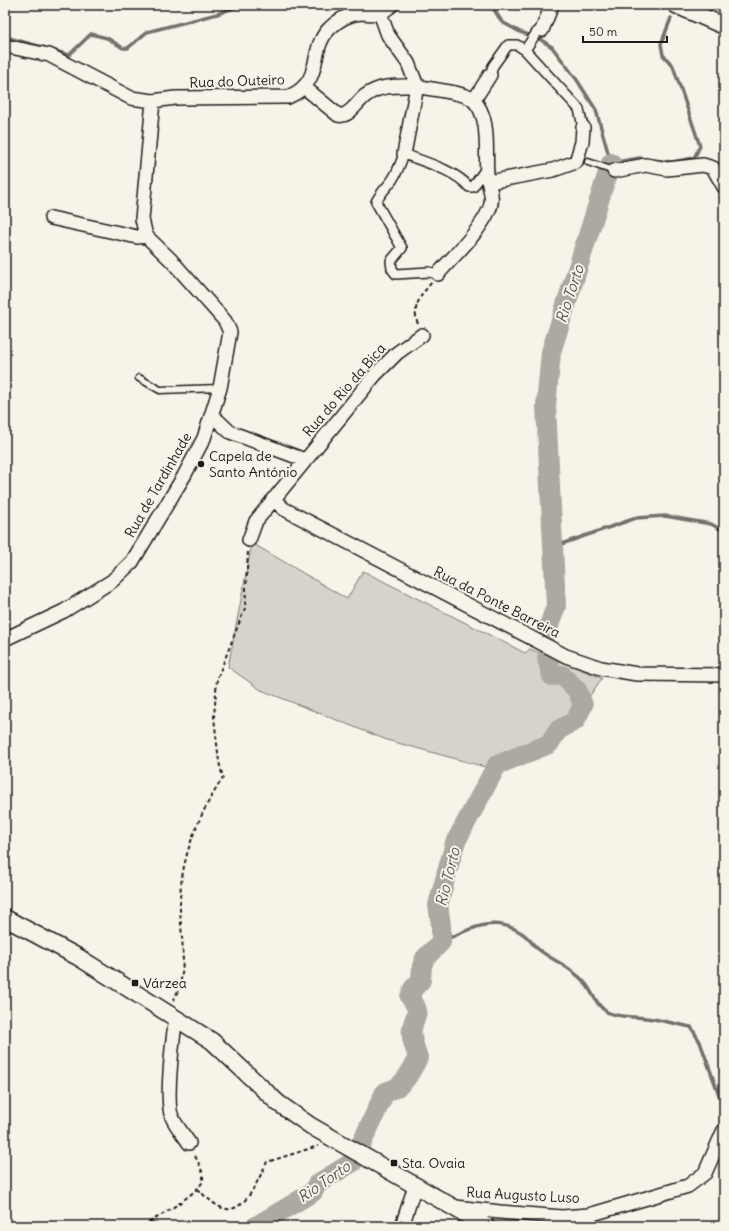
<svg xmlns="http://www.w3.org/2000/svg" width="729" height="1231" viewBox="0 0 729 1231" font-family="Delius,sans-serif">
	<rect width="100%" height="100%" fill="#f7f3e8"/>
	<filter id="ink" filterUnits="userSpaceOnUse"><feTurbulence type="fractalNoise" baseFrequency=".025" numOctaves="2"/><feDisplacementMap in="SourceGraphic" scale="8" xChannelSelector="R" yChannelSelector="G"/><feConvolveMatrix kernelMatrix="1 2 1 2 8 2 1 2 1" color-interpolation-filters="sRGB"/></filter>
	<g filter="url(#ink)">
		<path fill="#d7d3cb" stroke="#7a7874" d="M252 543 347 599 363 571 525 653 530 649 602 678 580 710 518 758 491 764 489 768 387 740 261 690 228 667Z"/>
		<g fill="none" stroke-linecap="round" stroke-linejoin="round">
			<path stroke="#72716c" stroke-width="3.5" d="M491 5 502 22 520 32 538 38 552 47 577 80 596 110 611 163 639 158 647 159
				M5 37 46 48
				M52 50 69 55 91 34 107 38 123 48H128L147 32 217 14 241 5
				M653 160 672 162 694 158 700 146 673 66 663 55 661 44 671 18
				M553 547 636 518 665 516 711 524 724 531
				M441 942C469 929 495 914 523 934 529 938 533 945 538 949 553 961 573 968 585 983 592 991 597 1007 607 1012 618 1018 634 1016 646 1018 661 1020 676 1024 691 1027L700 1042 719 1095"/>
			<path stroke="#aca9a2" stroke-width="20" d="M546 634 556 606 546 406 551 352 611 163
				M256 1226 313 1192 317 1184 353 1162 385 1092C404 1088 409 1074 418 1058 416 1050 410 1037 412 1029 414 1013 423 1015 410 997L413 989 421 980 422 966 425 958 441 942V925L438 905 455 843 497 765 549 744 558 730 575 721 583 705 577 690 562 675 552 676 547 658"/>
			<g stroke="#1c1c1c" stroke-width="9">
				<path id="service" d="M588 162 614 171
					M139 378 160 390 220 388"/>
			</g>
			<g stroke="#1c1c1c" stroke-width="12">
				<path id="pedestrian" d="M542 30 537 32 525 50 579 109 583 127
					M490 75 493 66 508 45H517L525 50
					M438 274 429 272 396 274 392 269 391 261 402 248 376 202C380 194 384 190 390 183 397 175 400 164 404 154 424 162 455 170 469 187H473L487 167"/>
			</g>
			<g stroke="#1c1c1c" stroke-width="16">
				<path id="minor" d="M380 13 388 35 408 63 417 86C431 90 465 92 473 100 491 116 485 152 487 174 488 186 495 198 489 210 478 234 455 254 438 274
					M542 30 552 5
					M5 46 49 55 131 98 153 101 175 98 288 97C325 82 308 50 329 29 338 20 348 14 361 13 367 13 374 15 379 13 384 12 389 7 392 5
					M304 87 338 115C349 118 357 102 365 96 381 84 399 86 417 86L404 154
					M474 100 490 75
					M614 171 646 165 667 169 703 165 713 168 724 187
					M489 182 553 170 576 162 582 142 583 127
					M51 218 137 237 146 236
					M212 415 230 432 305 460
					M273 499 284 509 566 656 601 668 637 674 724 675
					M249 540 256 521 375 375 397 353 422 335
					M5 639 64 611 112 581 132 562 184 476 204 438 220 388 230 332 225 321 171 260 146 236 142 219 153 101
					M176 1018C173 1036 165 1103 172 1117 176 1126 184 1135 189 1143
					M455 1207 500 1212 562 1217 589 1215 688 1186 705 1173 724 1130
					M402 1226 415 1186"/>
			</g>
			<g stroke="#1c1c1c" stroke-width="19">
				<path id="tertiary" d="M676 5 724 26
					M5 918 78 957 212 1041 278 1103 311 1126 486 1226"/>
			</g>
			<path stroke="#1c1c1c" stroke-width="2" stroke-dasharray="4 3" stroke-linecap="butt" d="M418 324C411 307 421 295 432 282
				M173 1001C189 974 181 938 180 909 179 861 197 817 223 778L219 762 214 717 217 679 245 608 248 551
				M197 1189C204 1195 212 1203 220 1207 244 1219 259 1177 267 1162L318 1146
				M143 1226C155 1219 201 1192 203 1180 204 1172 198 1162 194 1154"/>
			<use href="#service" stroke="#f7f3e8" stroke-width="6"/>
			<use href="#pedestrian" stroke="#f7f3e8" stroke-width="9"/>
			<use href="#minor" stroke="#f7f3e8" stroke-width="13"/>
			<use href="#tertiary" stroke="#f7f3e8" stroke-width="16"/>
		</g>
	</g>
	<g fill="#1c1c1c" stroke="#f7f3e8" stroke-width="1.5">
		<circle cx="201" cy="464" r="4"/>
		<rect x="131" y="979" width="8" height="8" rx="2"/>
		<rect x="390" y="1159" width="8" height="8" rx="2"/>
	</g>
	<g text-anchor="middle" stroke-width="4" stroke-linejoin="round" paint-order="stroke">
		<g font-size="14" fill="#1c1c1c" stroke="#f7f3e8">
			<text transform="translate(237 81) rotate(-2)" y="5">Rua do Outeiro</text>
			<text transform="translate(344 390) rotate(-49)" y="5">Rua do Rio da Bica</text>
			<text transform="translate(158 485) rotate(-60)" y="5">Rua de Tardinhade</text>
			<text transform="translate(497 602) rotate(27)" y="5">Rua da Ponte Barreira</text>
			<text transform="translate(523 1195) rotate(3)" y="5">Rua Augusto Luso</text>
		</g>
		<g font-size="14" fill="#1c1c1c" stroke="#f7f3e8" text-anchor="start">
			<text x="209" y="461">Capela de<tspan x="209" dy="16">Santo António</tspan></text>
			<text x="143" y="988">Várzea</text>
			<text x="402" y="1168">Sta. Ovaia</text>
		</g>
		<g font-size="15" font-style="italic" fill="#565452" stroke="#f7f3e8">
			<text transform="translate(570 294) rotate(-72)" y="5">Rio Torto</text>
			<text transform="translate(448 877) rotate(-76)" y="5">Rio Torto</text>
			<text transform="translate(324 1182) rotate(-35)" y="5">Rio Torto</text>
		</g>
	</g>
	<rect width="729" height="1231" fill="none" stroke="#f7f3e8" stroke-width="20"/>
	<rect x="10" y="10" width="709" height="1211" fill="none" stroke="#1c1c1c" stroke-width="1.5" filter="url(#ink)"/>
	<path d="M583 36v6h84v-6" fill="none" stroke="#1c1c1c" stroke-width="2"/>
	<text x="589" y="36" font-size="12" fill="#1c1c1c" stroke="#f7f3e8" stroke-width="3" paint-order="stroke">50 m</text>
</svg>
